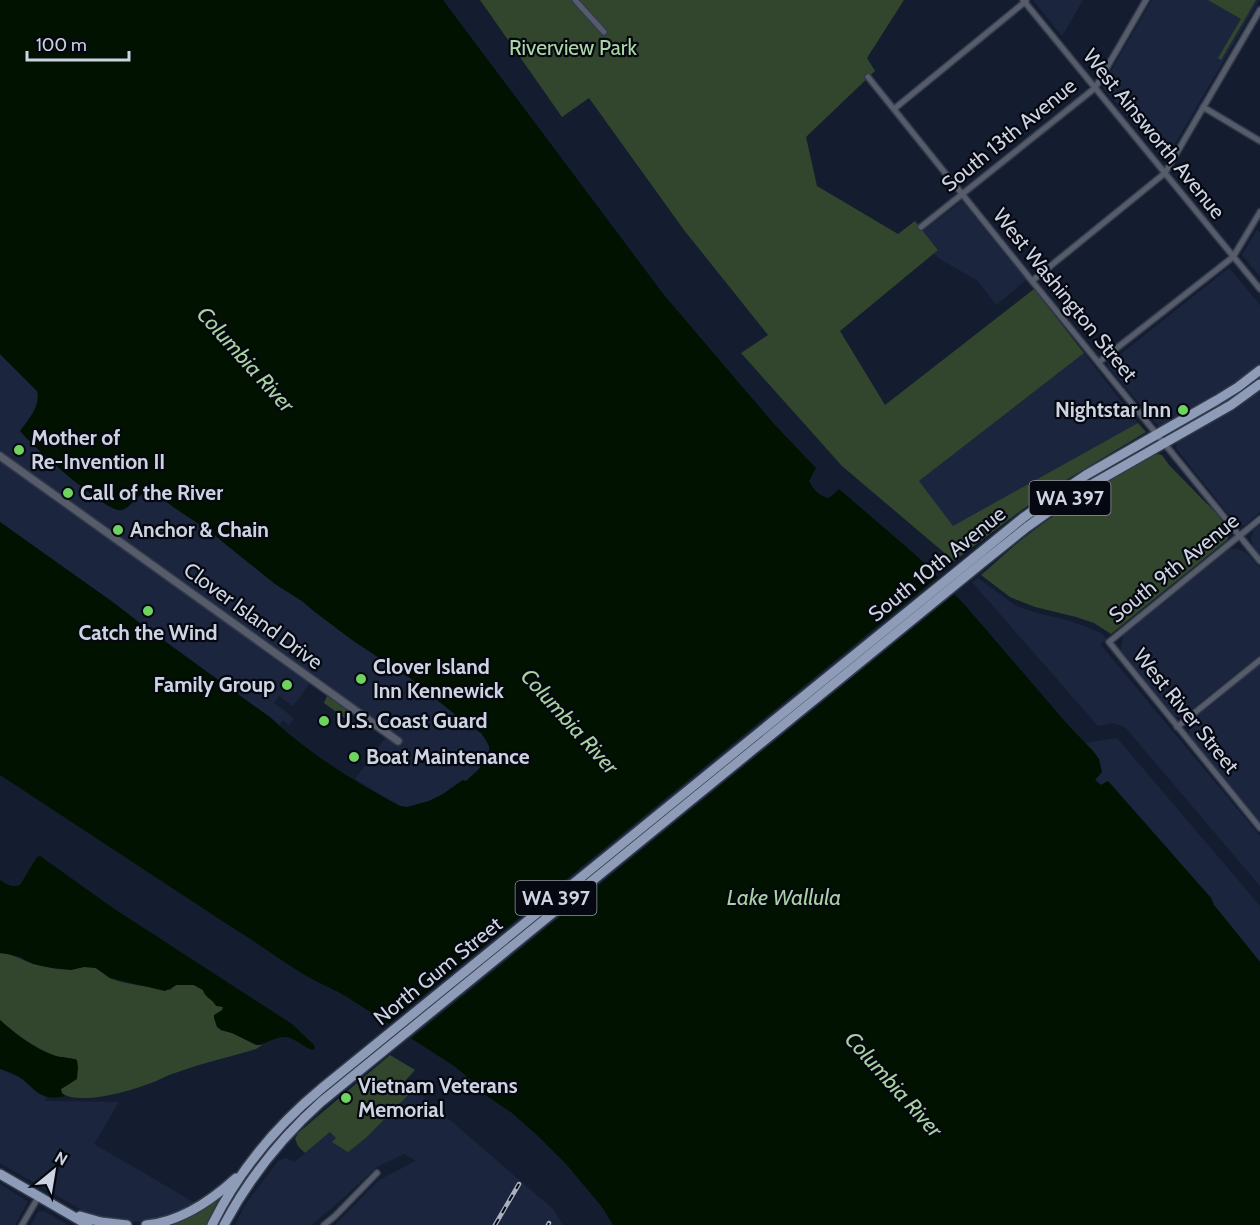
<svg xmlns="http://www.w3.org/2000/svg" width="1260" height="1225" viewBox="0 0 1260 1225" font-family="Cabin,sans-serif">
	<rect width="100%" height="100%" fill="#141d30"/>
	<path fill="#1b263e" d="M1033 0H1083L1062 36Z
		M1152 0H1259L1165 161 1102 86Z
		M962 201 1026 280 996 305 978 281 938 258 933 253 938 249 923 231Z
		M1257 230 1260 232V276L1242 255Z
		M1229 268 1260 305V364L1224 391 1159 427 1107 365Z
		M1084 353 1138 423 953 527 919 481Z
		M0 354 37 391 39 398 34 411 72 478 77 483 99 500 127 507 136 498 145 493 151 491 208 530 275 584 302 601 315 612 376 656 410 678 462 720 481 733 486 740 489 746V754L478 770 466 781 462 780 443 794 429 801 407 807 400 806 355 779 386 737 310 683 293 706 279 696 274 703 294 718 289 725 283 720 279 726 271 718 141 624 114 603 0 522Z
		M1260 389V512L1245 525H1237L1176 448 1177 441Z
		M1260 525V555L1253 547 1251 538 1254 530Z
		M1230 549H1237L1247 553 1260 568V655L1183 716 1175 717 1121 650 1123 635Z
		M978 578 1016 606 1040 614 1063 619 1084 626 1101 633 1107 639 1100 644 1260 836V886L1125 727 1112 723 1098 726 972 582Z
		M1260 665V822L1189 736V728L1191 721Z
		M1117 738 1260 906V962L1214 905 1211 898 1108 781 1101 785 1095 779 1084 743Z
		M0 1069 22 1079 39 1094 47 1096 45 1101 119 1102 94 1144 195 1203 183 1210 162 1218 144 1222H117L90 1214 80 1209 0 1163Z
		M414 1089 553 1209 563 1225H335L379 1180 416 1161 404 1154 377 1167 331 1209 311 1225H235L245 1205 278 1161 286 1158 295 1162 330 1132 336 1138 332 1142 367 1137Z
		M0 1184 27 1201V1203L15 1225H0Z
		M41 1211 46 1212 68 1225H31L38 1212Z"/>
	<path fill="#32462e" d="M480 0H904L867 58 875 71 806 137 817 186 898 234 915 221 938 250 840 331 885 405 1034 289 1084 353 919 481 953 526 1138 423 1146 432 1071 477 1023 509 954 561 842 466 741 353 768 335 684 230 589 98 562 117Z
		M1208 0H1256L1221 60 1218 58 1241 19Z
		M1157 454 1162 455 1169 465 1216 513 1228 528 1230 534 1227 540 1111 634 1094 623 1076 617 1035 607 1010 597 981 575C998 561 1011 547 1029 534 1069 503 1113 477 1157 454Z
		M327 696 351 712 346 719 324 703Z
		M0 953C15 954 22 961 35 964 46 968 61 970 72 969 78 969 84 966 90 967 99 968 103 974 110 978 126 985 152 987 170 990L176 985H194L203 990 209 998 223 1007 221 1030 232 1033 256 1045H262L256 1049C229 1057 199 1064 172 1074 165 1076 158 1081 151 1083 130 1091 81 1106 61 1093V1089L72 1082 77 1060C69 1057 60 1058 53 1055 35 1048 14 1033 0 1020Z
		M390 1055 415 1070 405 1081 414 1089 367 1137 348 1152 332 1142 336 1138 330 1132 305 1153 298 1146 295 1139 298 1133Z
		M220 1196 206 1225H159Z"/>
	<path fill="#011200" d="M0 0H443L664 295 774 424 816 468 809 481C813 489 820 497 829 498L839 489 918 557 964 604 1069 726 1094 752 1099 759 1102 772 1095 780 1101 785 1108 781 1211 898 1214 905 1260 962V1225H613L602 1207 566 1164 538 1136 512 1113 484 1094 471 1080 454 1066 347 997C334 989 321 984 308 977 283 962 261 945 236 930L0 775V522L114 603 141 624 271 718C308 753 355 782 400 806L407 807 429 801 443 794 463 780 466 781 478 770 489 754V746L486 740 481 733 462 720 410 678 352 640 315 612 302 601 275 584 208 530 176 509 153 492C135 491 131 512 118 510 101 507 32 446 20 431 28 420 41 406 37 391L0 354Z
		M40 856 113 908 292 1024 314 1045 315 1048 312 1050C304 1047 298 1041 290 1038 279 1034 267 1044 257 1045L232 1033 221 1030 217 1027 214 1018V1015L222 1010 223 1007 216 1006C213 999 205 998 203 990L194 985H176L165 991 110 978 96 968 84 967 71 970 53 968 33 964 20 957 8 954 0 953V880C6 884 12 888 20 885L37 857Z
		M0 1020C14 1033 35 1049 53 1055 60 1058 69 1057 77 1060L78 1067 77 1079 61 1089 62 1093 65 1096C42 1102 37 1091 22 1079 16 1074 7 1071 0 1069Z"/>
	<path fill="#141d30" d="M940 575 957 592 409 1040 386 1026Z"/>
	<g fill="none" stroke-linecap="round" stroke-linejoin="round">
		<g stroke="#323a4c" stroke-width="8">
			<path id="minor" d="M575 0 604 32
				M1023 0 1260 289
				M868 77 1032 281 1260 561
				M1203 107 1260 141
				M894 109 1026 1
				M921 227 1095 88 1146 0
				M1032 281 1165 173 1260 10
				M1099 362 1233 257 1260 212
				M1260 519 1109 642 1260 828
				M1177 727 1260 660
				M22 1225 39 1196
				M324 1225 335 1216 377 1173"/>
		</g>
		<g stroke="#323a4c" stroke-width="10">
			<path id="tertiary" d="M0 456 398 741"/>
		</g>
		<g stroke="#323a4c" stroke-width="12">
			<path id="primary" d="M0 1174 88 1225
				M80 1216 101 1222 127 1225
				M146 1225C180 1222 212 1200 236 1178
				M212 1225C238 1172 276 1126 322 1088L1024 517 1086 475 1217 400 1238 387 1260 370
				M224 1225C249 1178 282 1137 321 1102L982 563 1027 527 1068 498 1231 405 1260 384"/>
		</g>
		<use href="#minor" stroke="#565c6a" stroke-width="5"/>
		<use href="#tertiary" stroke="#565c6a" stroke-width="7"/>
		<use href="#primary" stroke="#8e9cb8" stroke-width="9"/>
		<g stroke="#aab0bf" stroke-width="4.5">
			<path id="rail" d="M495 1225 519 1184
				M548 1225 549 1223"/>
		</g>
		<use href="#rail" stroke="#050810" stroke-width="2" stroke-dasharray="7" stroke-linecap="butt"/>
	</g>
	<g fill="#6fd360" stroke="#050810" stroke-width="2">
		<circle cx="1183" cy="410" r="6"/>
		<circle cx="19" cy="450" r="6"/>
		<circle cx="68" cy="493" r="6"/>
		<circle cx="118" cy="530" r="6"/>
		<circle cx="148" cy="611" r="6"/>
		<circle cx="361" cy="679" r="6"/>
		<circle cx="287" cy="685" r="6"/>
		<circle cx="324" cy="721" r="6"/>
		<circle cx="354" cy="757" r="6"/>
		<circle cx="346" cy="1098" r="6"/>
	</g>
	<g text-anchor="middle" stroke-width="4.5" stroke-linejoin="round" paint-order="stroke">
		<g fill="#050810" stroke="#9196a2" stroke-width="1.5">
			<rect x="1029.5" y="481" width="81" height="34" rx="4.5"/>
			<rect x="515.5" y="881" width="81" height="34" rx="4.5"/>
		</g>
		<g font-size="20" font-weight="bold" fill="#cdd3e1">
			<text x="1070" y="505">WA 397</text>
			<text x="556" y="905">WA 397</text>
		</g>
		<g font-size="21" fill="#abd6a4" stroke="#050810">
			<text x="573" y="55">Riverview Park</text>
		</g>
		<g font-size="21" fill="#cdd3e1" stroke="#050810">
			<text transform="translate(1154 134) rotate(51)" y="7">West Ainsworth Avenue</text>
			<text transform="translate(1009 135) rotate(-39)" y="7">South 13th Avenue</text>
			<text transform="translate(1065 295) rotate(51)" y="7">West Washington Street</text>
			<text transform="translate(937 564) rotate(-39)" y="7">South 10th Avenue</text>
			<text transform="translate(1174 568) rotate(-39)" y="7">South 9th Avenue</text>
			<text transform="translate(253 616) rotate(36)" y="7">Clover Island Drive</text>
			<text transform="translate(1186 711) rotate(51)" y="7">West River Street</text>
			<text transform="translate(438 971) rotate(-39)" y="7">North Gum Street</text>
		</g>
		<g font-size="21" font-weight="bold" fill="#cdd3e1" stroke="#050810" text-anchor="start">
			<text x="1171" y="417" text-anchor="end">Nightstar Inn</text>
			<text x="31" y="445">Mother of<tspan x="31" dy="24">Re-Invention II</tspan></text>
			<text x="80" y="500">Call of the River</text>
			<text x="130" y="537">Anchor &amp; Chain</text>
			<text x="148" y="640" text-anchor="middle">Catch the Wind</text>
			<text x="373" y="674">Clover Island<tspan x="373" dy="24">Inn Kennewick</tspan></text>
			<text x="275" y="692" text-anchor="end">Family Group</text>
			<text x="336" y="728">U.S. Coast Guard</text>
			<text x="366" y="764">Boat Maintenance</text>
			<text x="358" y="1093">Vietnam Veterans<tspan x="358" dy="24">Memorial</tspan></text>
		</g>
		<g font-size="22" font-style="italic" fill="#a8d2a0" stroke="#050810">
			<text transform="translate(246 359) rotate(48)" y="8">Columbia River</text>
			<text transform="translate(570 721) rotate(48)" y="8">Columbia River</text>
			<text x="784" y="905">Lake Wallula</text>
			<text transform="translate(894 1084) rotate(48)" y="8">Columbia River</text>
		</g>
	</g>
	<g transform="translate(54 1171) rotate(30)" stroke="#050810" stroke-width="4.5" paint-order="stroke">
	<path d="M0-4.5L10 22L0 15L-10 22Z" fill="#cdd3e1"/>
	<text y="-9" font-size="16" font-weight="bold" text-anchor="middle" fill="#cdd3e1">N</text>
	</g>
	<path d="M27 51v9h102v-9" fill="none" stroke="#cdd3e1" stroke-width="3"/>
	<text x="36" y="51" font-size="18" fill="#cdd3e1" stroke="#050810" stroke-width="4.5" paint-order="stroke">100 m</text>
</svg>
